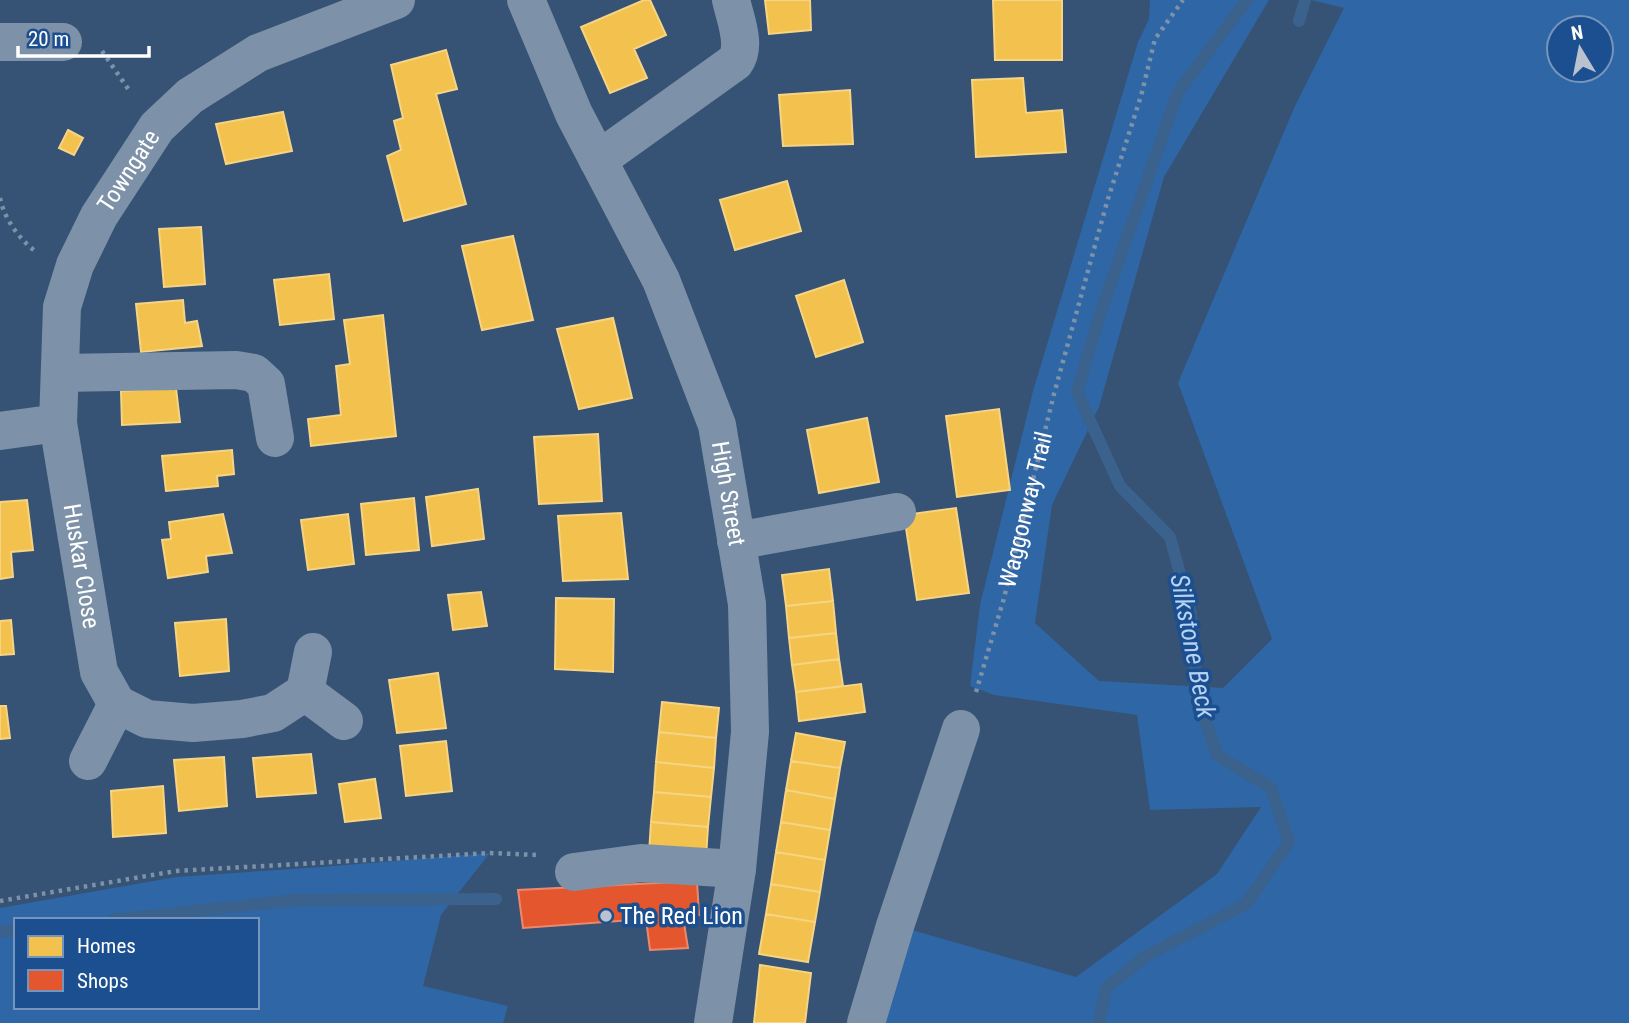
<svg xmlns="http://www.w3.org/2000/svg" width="1629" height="1023" viewBox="0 0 1629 1023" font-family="'Roboto Condensed',sans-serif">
	<rect width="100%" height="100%" fill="#365274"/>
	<path fill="#2f66a5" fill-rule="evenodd" d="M1150 0H1269L1164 177 1099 407 1052 505 1035 623 1099 681 1223 688 1272 639 1178 383 1294 108 1344 8 1311 0H1629V1023H882L912 930 1076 977 1217 874 1261 807 1150 810 1137 715 994 695 970 686 980 605 1033 391 1138 42 1149 19ZM1559 28H1601V70H1559Z
		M490 853 441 915 423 986 508 1006 503 1023H0V908L176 877 321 867ZM16 920H257V1007H16Z"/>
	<path fill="#f2c14e" stroke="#f6d483" stroke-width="2" d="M644 0H650L666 35 634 49 647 78 610 93 581 27Z
		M765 0H810L811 30 769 34Z
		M993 0H1062V60H995Z
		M446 50 457 89 436 94 466 204 404 221 387 156 401 150 394 121 403 118 391 65Z
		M1023 78 1026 113 1062 110 1066 152 976 157 972 80Z
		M850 90 853 144 783 146 779 95Z
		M283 112 292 151 226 164 216 124Z
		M68 130 83 138 74 155 59 148Z
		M787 181 801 231 735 250 720 200Z
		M201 227 205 284 164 287 159 229Z
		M513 236 533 320 482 330 462 246Z
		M329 274 334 319 280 325 274 280Z
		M844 280 863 342 816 357 796 296Z
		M183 300 185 323 197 321 202 346 141 352 136 304Z
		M383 315 396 436 311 446 308 419 341 415 336 366 350 364 344 320Z
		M613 318 632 398 579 409 557 329Z
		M176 388 180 422 122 425 121 391Z
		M999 409 1010 490 957 497 946 416Z
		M867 418 879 482 819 493 807 430Z
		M598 434 602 501 539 504 534 437Z
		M232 450 234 474 217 476 218 486 166 491 162 456Z
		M478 489 484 539 432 546 426 497Z
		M414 498 419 550 366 555 361 504Z
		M27 500 33 550 11 552 13 577 0 579V502Z
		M956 508 969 593 917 600 904 515Z
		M621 513 628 579 563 581 558 516Z
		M223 514 232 553 206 556 208 572 168 578 162 540 171 539 169 522Z
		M348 514 354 564 308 570 301 520Z
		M829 569 833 601 786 606 782 575Z
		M481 592 487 626 453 630 448 595Z
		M556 598 614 599 613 672 555 669Z
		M833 601 836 633 789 638 786 606Z
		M226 619 229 671 180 676 175 623Z
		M11 620 14 654 0 655V621Z
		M836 633 839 659 792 665 789 638Z
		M839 659 843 686 796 692 792 665Z
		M438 673 446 728 397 733 389 680Z
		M861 684 865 712 799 721 796 692Z
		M662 702 719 708 716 738 659 732Z
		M0 706H6L10 738 0 739Z
		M659 732 716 738 714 768 656 762Z
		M796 733 845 742 840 768 791 761Z
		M446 741 452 791 406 796 400 746Z
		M311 754 316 793 257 797 253 758Z
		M224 757 227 806 179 811 174 760Z
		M791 761 840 768 835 799 786 790Z
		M656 762 714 768 711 797 654 792Z
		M375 779 381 818 345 822 339 784Z
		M163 786 166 833 113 837 111 791Z
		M786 790 835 799 830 830 781 822Z
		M654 792 711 797 708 827 651 822Z
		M651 822 708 827 706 857 649 853Z
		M781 822 830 830 825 860 776 852Z
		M776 852 825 860 820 892 771 884Z
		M771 884 820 892 815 922 766 914Z
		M766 914 815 922 808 962 759 954Z
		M760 965 811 973 805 1023H754Z"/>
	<path fill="#e4572e" stroke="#ec896d" stroke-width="2" d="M697 881 699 915 683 917 688 948 650 950 646 919 523 928 518 890Z"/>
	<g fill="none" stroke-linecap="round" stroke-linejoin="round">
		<path stroke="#3b618d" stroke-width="12" d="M1299 21 1305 0
			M113 920 295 900 496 899
			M0 932 16 930
			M1099 1023 1106 988 1146 956 1246 904 1289 842 1271 788 1217 755 1197 696 1191 614 1170 537 1120 486 1077 392 1099 317 1178 92 1247 0"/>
		<g stroke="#7d92a8" stroke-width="4.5" stroke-dasharray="3.5 5" stroke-linecap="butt">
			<path d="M102 51 131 93"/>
			<path d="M0 198C4 218 19 239 35 251"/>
			<path id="s1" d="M976 692 1004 598 1054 394 1107 202 1141 96 1155 39 1183 0"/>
			<path d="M0 901 176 871 490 853 538 855"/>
		</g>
		<g stroke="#7d92a8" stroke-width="38">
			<path id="s2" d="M526 0 574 114 661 280 717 425 747 604 750 732 737 869 713 1023"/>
			<path d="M0 42H63"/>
			<path d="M598 160 735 62C747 46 735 18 731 0"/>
			<path d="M60 373 236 370 254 373 266 384 275 438"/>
			<path id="s3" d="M58 423 99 672 117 704 147 719 193 723 242 719 273 713 305 692 313 652"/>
			<path id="s4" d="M0 431 58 423 62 307 75 265 99 216 157 127 190 96 258 53 396 0"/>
			<path d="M736 541 897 512"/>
			<path d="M305 692 344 721"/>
			<path d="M88 761 117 704"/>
			<path d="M574 872 641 863 737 869"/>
			<path d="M866 1023 895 926 961 729"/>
		</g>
	</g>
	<circle fill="#b9c2ce" stroke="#1b4f8f" stroke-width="2.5" cx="606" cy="916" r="7"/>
	<g text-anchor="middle" stroke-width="7" stroke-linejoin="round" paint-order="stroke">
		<g font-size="24" fill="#fff" stroke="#1b4f8f">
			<text dy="8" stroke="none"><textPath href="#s4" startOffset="327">Towngate</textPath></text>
			<text dy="8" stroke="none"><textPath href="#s2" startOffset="536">High Street</textPath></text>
			<text dy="8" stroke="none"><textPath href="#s1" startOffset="189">Waggonway Trail</textPath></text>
			<text dy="8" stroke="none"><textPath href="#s3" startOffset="145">Huskar Close</textPath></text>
		</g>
		<g font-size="24" fill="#fff" stroke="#1b4f8f" text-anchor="start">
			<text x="620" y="924">The Red Lion</text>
		</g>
		<g font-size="26" font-style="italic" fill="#b5d3f5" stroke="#1b4f8f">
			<text transform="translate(1193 646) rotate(79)" y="9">Silkstone Beck</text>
		</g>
	</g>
	<rect x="14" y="918" width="245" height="91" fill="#1b4f8f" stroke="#7695bc" stroke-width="2"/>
	<rect x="28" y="936" width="35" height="21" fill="#f2c14e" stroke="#7695bc" stroke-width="2"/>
	<text x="77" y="953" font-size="21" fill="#ffffff">Homes</text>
	<rect x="28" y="970" width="35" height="21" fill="#e4572e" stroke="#7695bc" stroke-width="2"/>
	<text x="77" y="988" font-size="21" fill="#ffffff">Shops</text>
	<g transform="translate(1580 49) rotate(350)"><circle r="33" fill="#1b4f8f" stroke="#7695bc" stroke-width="2"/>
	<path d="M0-5L12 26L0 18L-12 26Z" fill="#b9c2ce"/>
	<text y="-10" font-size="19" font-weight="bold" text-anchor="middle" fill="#ffffff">N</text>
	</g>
	<path d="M18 46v10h131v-10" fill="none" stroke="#ffffff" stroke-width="3.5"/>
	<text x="28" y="46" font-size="21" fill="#ffffff" stroke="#1b4f8f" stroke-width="5" paint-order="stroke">20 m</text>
</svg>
